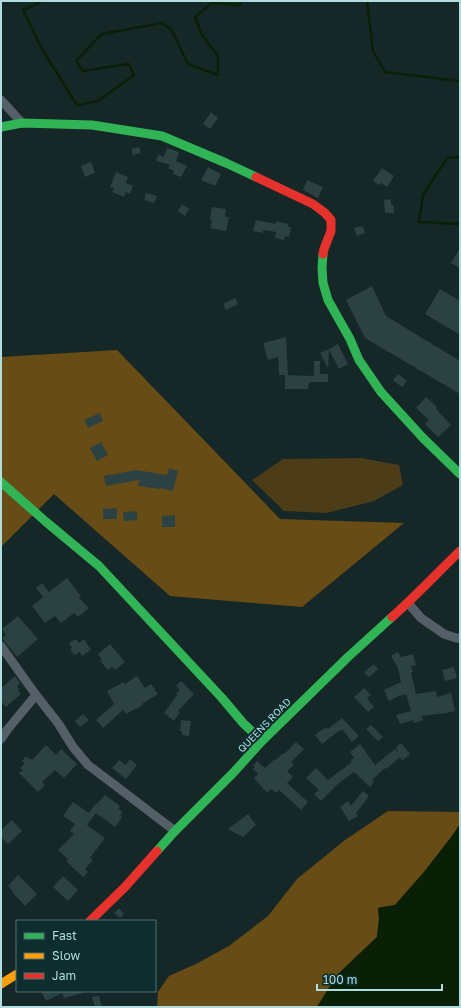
<svg xmlns="http://www.w3.org/2000/svg" width="461" height="1008" viewBox="0 0 461 1008" font-family="'Golos Text',sans-serif">
	<rect width="100%" height="100%" fill="#162727"/>
	<path fill="#4c3c18" d="M361 458 399 465 403 485 374 501 326 513 284 511 252 480 283 459Z"/>
	<path fill="#674d15" d="M117 350 280 519 404 523 302 607 170 596 54 494 1 547V357Z
		M388 811 460 812V824L452 836 424 872 395 905 378 908 379 919 377 937 337 975 317 1007H157L158 992 169 976 196 964 229 946 268 916 297 879 345 840Z"/>
	<path fill="#092006" d="M460 824V1007H317L337 975 377 937 379 919 378 908 395 905 424 872 452 836Z"/>
	<g fill="none" stroke-linecap="round" stroke-linejoin="round">
		<path stroke="#092006" stroke-width="2.5" d="M39 1V3L23 10 42 49 77 105 98 101 134 75 129 64 83 71 76 61 102 34 162 23 171 29 188 64 218 75V56L202 35 195 17 212 3 239 5 242 1
			M367 1 373 51 385 72 459 81 460 82
			M460 157 447 158 423 195 419 222 460 224"/>
	</g>
	<path fill="#2b4142" d="M211 112 218 118 210 129 203 124Z
		M139 147 141 153 133 155 131 149Z
		M167 148 179 152 176 161 187 166 181 177 173 174 174 171 168 168 170 165 156 161 158 155 164 157Z
		M91 162 95 173 85 177 81 166Z
		M208 167 221 174 215 186 201 180Z
		M382 168 394 176 387 187 381 183 379 185 373 181Z
		M116 172 128 177 126 183 133 186 130 194 126 192 124 197 112 192 114 188 110 187Z
		M307 180 323 187 318 198 303 190Z
		M146 193 157 196 154 203 144 200Z
		M391 199V205H394V213H385L384 200Z
		M182 204 189 209 185 216 178 211Z
		M212 207 226 209 225 217H229L226 231 210 228 212 220H210Z
		M256 220 276 224V221L288 224V227H291L289 237 285 236 284 240 275 238 276 232 263 230V233L253 231Z
		M363 226 365 233 357 236 354 228Z
		M460 248V268L451 263Z
		M372 286 386 316 460 361V394L365 338 346 300Z
		M440 289 460 301V335L425 314Z
		M235 298 238 304 226 310 223 304Z
		M286 337 288 375H286L314 376V361H320V374H328V382H309L308 389H285V375H279L278 357 268 360 263 343Z
		M338 344 348 364 339 369 329 349Z
		M329 349 328 368 320 353Z
		M398 374 407 381 402 387 393 380Z
		M426 397 437 407 436 409 451 425 438 437 425 424 429 420 416 408Z
		M100 413 103 421 88 428 84 420Z
		M101 442 108 455 97 461 90 448Z
		M169 468 178 471 173 491 160 488V489L138 486 139 480 106 486 104 476 136 470 167 475Z
		M117 508V519H103V509Z
		M137 511V520L124 521 123 512Z
		M175 515V527H162V516Z
		M67 578 81 596 79 598 89 608 78 617 74 613 61 623 55 616 45 623 32 606 43 597 36 588 42 583 49 592Z
		M18 616 38 639 17 657 2 638 6 635 2 629Z
		M76 639 79 643 84 639 91 650 82 656 80 652 74 655 70 649 72 648 69 643Z
		M110 644 125 662 115 670 112 667 108 670 100 661 102 660 98 654Z
		M398 652 401 657 413 654 416 665 411 666 413 672H411L416 694 436 691 437 697 451 693 455 711 446 713 421 716 423 720 414 723 413 720 400 724 396 715 411 711 406 694 399 696 389 701 384 690 401 682 398 668 391 656Z
		M374 664 378 669 369 677 364 672Z
		M454 667 457 678 445 681 442 670Z
		M15 676 20 683 17 686 19 689 18 690 21 694 6 707 1 701V688Z
		M137 676 145 688 151 684 158 694 142 704 143 705 126 714 123 710 103 728 96 720 114 704 107 691 124 682 125 684Z
		M181 681 194 694 178 711 180 712 174 721 164 713 177 695 176 694 180 690 176 686Z
		M364 688 371 695 367 698 374 707 368 712 354 697Z
		M83 714 89 720 80 727 75 721Z
		M342 718 359 736 352 742 343 730 341 731 340 730 322 744 315 735 326 727 328 729Z
		M181 720 191 721 189 736 182 735V732L180 731Z
		M371 725 383 737 378 741 366 729Z
		M296 742 304 749 291 762 294 765 287 771 293 777 287 783 308 802 301 810 279 790 276 793 271 789 267 793 254 778 258 774 253 769 255 767 253 765 257 761 265 768 275 759 276 760 283 753 284 754Z
		M401 743 410 754 402 761 400 757 386 769 385 768 372 780 374 782 370 787 354 772 339 783 321 801 314 794 319 790 306 778 316 768 328 780 352 762 351 760 354 758 350 752 360 744 375 765 395 749 398 752 396 747Z
		M46 745 56 755 61 749 77 764 64 778 55 770 42 782 45 785 38 792 19 773 23 770 20 768 25 763 22 761 26 756 29 759 30 758 32 760Z
		M130 759 137 765 126 779 112 768 119 760 126 765Z
		M363 791 369 796 356 813 358 816 349 821 340 807 348 801 351 806Z
		M105 795 120 806 118 809 123 812 120 815 122 817 115 827 96 813 87 825 105 838 90 858 93 860 85 869 88 872 83 877 66 861 68 859 58 850 74 834 70 831 75 824 63 816 73 802 89 813 96 803 97 804Z
		M248 814 256 825 243 837 228 829Z
		M12 820 22 831 8 844 1 837V830Z
		M18 875 37 894 25 906 12 892 13 891 8 886Z
		M63 876 78 890 68 901 53 887Z
		M119 908 124 914 120 918 114 913Z
		M41 991H83V993L64 998 62 993 46 1001Z
		M99 996 102 1007H95L92 997Z"/>
	<g fill="none" stroke-linecap="round" stroke-linejoin="round">
		<path stroke="#545f68" stroke-width="9" d="M1 100 22 123
			M408 603 421 618 444 634 456 638H460
			M1 646 36 695 58 723 73 747 88 765 116 786 150 812 175 831
			M1 739 7 730 36 695"/>
		<path stroke="#30b455" stroke-width="9" d="M1 127 22 123 92 125 162 136 226 163 256 177
			M323 254 322 268 323 283 328 300 350 339 359 360 381 392 423 438 460 474
			M1 482 45 521 99 566 222 698 243 723 262 741
			M157 851 175 831 234 772 262 741 348 657 392 617"/>
		<path stroke="#ff9f0a" stroke-width="9" d="M1 984 17 974"/>
		<path stroke="#e5322d" stroke-width="9" d="M256 177 313 204 325 213 331 220V231L324 249 323 254
			M392 617C416 596 437 573 460 551
			M90 921 125 887 157 851"/>
	</g>
	<g text-anchor="middle" stroke-width="4" stroke-linejoin="round" paint-order="stroke">
		<g font-size="10" fill="#b1dddf" stroke="#0e2d2f">
			<text transform="translate(264 725) rotate(-46)" y="4">QUEENS ROAD</text>
		</g>
	</g>
	<rect width="461" height="1008" fill="none" stroke="#b1dddf" stroke-width="4"/>
	<rect x="16" y="920" width="140" height="72" fill="#0e2d2f" stroke="#4f7375"/>
	<rect x="24" y="933" width="20" height="6" fill="#30b455" stroke="#4f7375"/>
	<text x="52" y="940" font-size="12" fill="#b1dddf">Fast</text>
	<rect x="24" y="953" width="20" height="6" fill="#ff9f0a" stroke="#4f7375"/>
	<text x="52" y="960" font-size="12" fill="#b1dddf">Slow</text>
	<rect x="24" y="973" width="20" height="6" fill="#e5322d" stroke="#4f7375"/>
	<text x="52" y="980" font-size="12" fill="#b1dddf">Jam</text>
	<path d="M317 984v6h125v-6" fill="none" stroke="#b1dddf" stroke-width="2"/>
	<text x="323" y="984" font-size="12" fill="#b1dddf" stroke="#0e2d2f" stroke-width="3" paint-order="stroke">100 m</text>
</svg>
